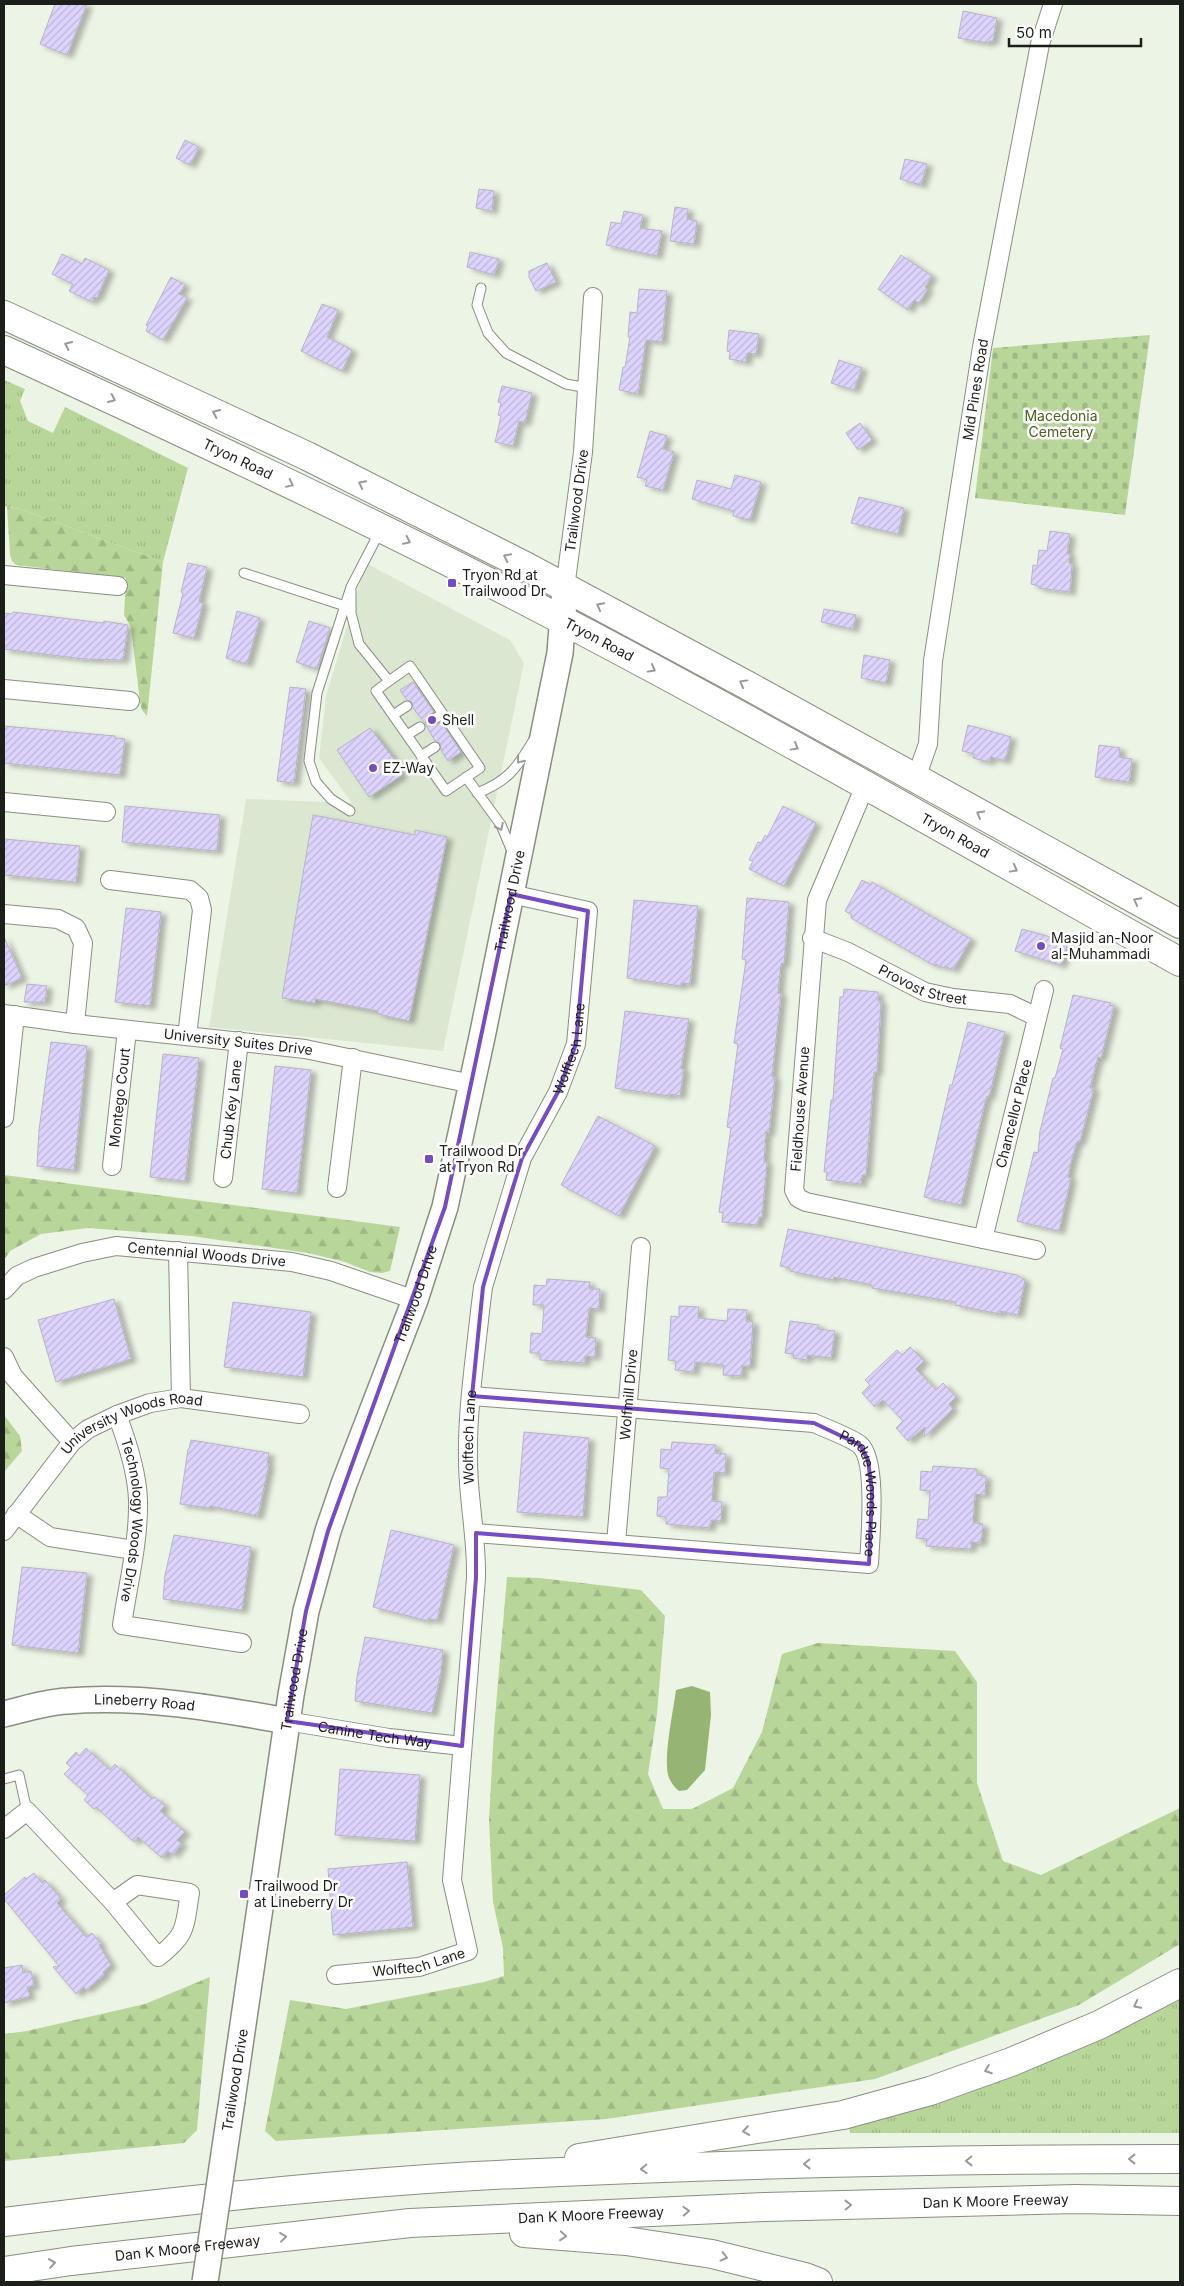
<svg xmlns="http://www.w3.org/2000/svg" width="1184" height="2286" viewBox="0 0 1184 2286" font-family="Inter,sans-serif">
	<defs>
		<pattern id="grass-tufts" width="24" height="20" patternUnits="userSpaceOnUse" patternTransform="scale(1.25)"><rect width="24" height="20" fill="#b9d69a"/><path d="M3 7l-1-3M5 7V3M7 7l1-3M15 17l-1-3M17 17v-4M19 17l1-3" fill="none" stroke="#9eb784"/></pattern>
		<pattern id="forest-firs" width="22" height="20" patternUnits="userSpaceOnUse" patternTransform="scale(1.25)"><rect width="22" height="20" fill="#b9d69a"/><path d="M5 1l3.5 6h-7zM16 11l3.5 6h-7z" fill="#9eb784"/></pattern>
		<pattern id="cemetery-stones" width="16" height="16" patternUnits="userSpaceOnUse" patternTransform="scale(1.25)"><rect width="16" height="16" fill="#b9d69a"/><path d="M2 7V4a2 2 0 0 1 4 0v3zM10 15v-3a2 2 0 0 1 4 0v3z" fill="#9eb784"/></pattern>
		<pattern id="building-hatch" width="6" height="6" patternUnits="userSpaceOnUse" patternTransform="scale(1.25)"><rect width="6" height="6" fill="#ddd3fd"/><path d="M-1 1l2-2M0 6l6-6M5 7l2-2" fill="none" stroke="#bdb5d8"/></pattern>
		<filter id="shadow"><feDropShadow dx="5.5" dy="3" stdDeviation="2.5" flood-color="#0004"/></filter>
	</defs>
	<rect width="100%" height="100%" fill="#ecf4e5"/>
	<path fill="#dce7d2" d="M366 563 510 640 524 663 443 1051 209 1027 246 799 352 803 319 758 326 696Z"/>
	<path fill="url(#grass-tufts)" d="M4 380 25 389 20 401 28 421 53 433 65 407 188 468 163 562 20 509 4 506Z
		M1180 1997V2133H850L849 2122Z"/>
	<path fill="url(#forest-firs)" d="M7 507 20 509 163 562 147 716 142 710 140 702 131 627 124 615 126 578 16 565 12 561 10 555Z
		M4 1175 400 1227 390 1271 382 1273 370 1272 345 1262 308 1253 192 1236 88 1228 41 1234 10 1251 4 1260Z
		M4 1415 20 1436 22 1451 4 1472Z
		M507 1577 540 1578 641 1590 665 1616 657 1714 648 1774 663 1809H692L733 1788 762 1732 782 1654 818 1643 955 1651 977 1682V1783L1003 1861 1041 1875 1180 1808V1944L1079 2005 875 2079 606 2119 276 2141 265 2131 290 2000 346 2009 484 1982 504 1976 503 1948 493 1902 489 1820 494 1729Z
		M210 1977 197 2130 184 2143 4 2161V2034L27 2031 145 2004Z"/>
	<path fill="url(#cemetery-stones)" d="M1150 335 1125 515 975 498 993 348Z"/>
	<path fill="#96b574" d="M692 1686 710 1692 711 1715 705 1770 687 1790 679 1791C671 1784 667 1777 667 1766 666 1746 673 1711 676 1690Z"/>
	<path fill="url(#building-hatch)" stroke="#b7b4c3" filter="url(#shadow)" d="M55 4H87L67 55 40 44Z
		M963 11 997 18 993 41H989V43L958 38Z
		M185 140 199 147 190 165 176 158Z
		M905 159 927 164 921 185 900 179Z
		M479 189 494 191 492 211 476 208Z
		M675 207 688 209 687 219 697 221 694 244 670 241Z
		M624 211 643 215 640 228 662 231 657 256 606 245 611 222 621 224Z
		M470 252 499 259 494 275 467 267Z
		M62 254 82 264 85 258 109 270 97 298 94 297 92 302 69 291 73 284 52 274Z
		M901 255 932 276 925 287 928 289 919 303 914 300 908 310 878 289Z
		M547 263 556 282 536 291 529 277V271Z
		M171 277 185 285 179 294 187 298 163 340 146 331 148 326 146 325Z
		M639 289 667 291 662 342 646 340 638 394 619 390 623 367H625L630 337H628L630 312 637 313Z
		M322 304 338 310 327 337 352 350 342 371 301 351Z
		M729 330 759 334 756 354 747 353 746 362 729 359 730 352 727 351Z
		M839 360 862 368 854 390 831 383Z
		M502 386 532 393 525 423 519 421 513 446 495 442 501 416 498 415 501 403 498 402Z
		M860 423 872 440 858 450 846 433Z
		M650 431 667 436 663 449 674 452 663 490 645 486 647 480 637 477Z
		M735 475 761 482 750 520 733 516 734 511 692 499 697 480 731 489Z
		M859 497 904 508 898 534 851 523Z
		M1050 531 1070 534 1067 554H1070L1069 563 1072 564 1070 592 1039 588V586L1031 584 1033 565 1037 566 1039 550 1047 551Z
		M188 563 207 567 199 602 203 603 194 638 173 633 183 593 181 592Z
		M824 609 856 615 853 629 821 622Z
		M237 611 260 618 247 664 226 658Z
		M13 612 103 623 104 621 128 625 123 660 84 659 4 649V613L12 614Z
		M309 621 330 628 317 669 296 662Z
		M864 655 890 660 886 683 861 678Z
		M413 682 434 712 428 716 429 722 434 725 441 722 461 752 448 761 441 750 440 743 435 741 425 723 413 708 412 702 407 700 400 690Z
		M290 687 306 689 294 783 277 781Z
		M968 725 1011 737 1005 761 991 757 989 762 973 758 975 754 962 751Z
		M4 726 115 736V738L125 739 120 775 4 763Z
		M370 728 394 759 392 761 402 775 369 797 337 750Z
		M1099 745 1120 748 1119 757 1132 759 1129 782 1095 777Z
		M125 806 220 815 217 851 122 842Z
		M783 806 816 823 784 886 749 869 753 861 749 860 758 842 761 843 765 835 767 837Z
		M313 815 415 835V830L447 837 409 1021 378 1014V1011L315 999V1003L282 998Z
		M4 839 80 846 76 882 4 875Z
		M862 880 871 885 872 882 971 939 953 970 945 966 944 968 936 964 935 966 851 918 852 915 845 911Z
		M747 898 789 902 784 964 781 963 778 993 781 994 772 1077H775L769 1133 766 1132 764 1162H767L762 1217H759L758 1225 722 1222 723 1213 719 1212 731 1128 727 1127 738 1044 734 1043 746 960 742 959Z
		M634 900 698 906 690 984 682 983 681 986 627 978Z
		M126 908 161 912 150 1006 115 1002Z
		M1022 929 1068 942 1061 965 1015 951Z
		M4 937 22 978 4 986Z
		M27 984 47 986 45 1002H24Z
		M844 989 878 992V1001H881L877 1072H874L866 1175H862L861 1184 826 1180 827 1172H824L831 1100H833L840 997H843Z
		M1073 995 1111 1003 1110 1005 1114 1006 1101 1058 1098 1057 1090 1088H1094L1080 1142H1077L1071 1162 1068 1177 1071 1178 1059 1231 1017 1221 1034 1152 1038 1153 1040 1131 1053 1078H1055L1063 1049 1060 1048Z
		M625 1011 689 1019 681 1069H684L680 1096 670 1094V1096L615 1088Z
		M968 1022 1005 1032 989 1097 987 1096 984 1106 961 1205 924 1197 950 1085H952Z
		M51 1042 87 1046 74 1170 37 1166 39 1130Z
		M163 1054 199 1058 185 1181 150 1177Z
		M275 1066 311 1070 297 1193 262 1189Z
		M598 1116 655 1146 619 1216 561 1185Z
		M788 1229 1017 1275 1025 1280 1018 1315 1000 1311V1314L955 1305 956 1302 872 1288V1285L864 1283 834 1277 833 1280 790 1271V1268L780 1266Z
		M547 1279 590 1282 589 1289H600L599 1309 589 1308 586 1337 596 1338 595 1357 585 1356V1363L540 1360V1353H530L531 1333 542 1334 544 1305H533L534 1285 546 1286Z
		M114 1299 131 1359 56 1382 38 1320Z
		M233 1302 311 1312 303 1377 224 1367Z
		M679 1306 699 1307 698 1318 727 1321 728 1309 747 1310 746 1321 753 1322 750 1366H742V1376L723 1375 724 1365 695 1362 694 1372 675 1370 676 1361 668 1360 670 1331 671 1316 679 1317Z
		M790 1321 819 1325 818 1329 835 1331 831 1358 807 1355V1360L793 1358 794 1354 785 1353Z
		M910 1347 924 1361 916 1369 936 1390 943 1383 956 1397 949 1404 953 1409 924 1437 925 1427 908 1441 896 1428 903 1421 883 1400 875 1407 862 1393 870 1385 865 1380 897 1350 902 1355Z
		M524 1432 589 1438 583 1517 517 1512Z
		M191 1440 269 1453 267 1464H269L258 1516 210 1506 209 1508 180 1504 188 1449H189Z
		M672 1442 716 1445 715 1453 726 1454 725 1473 714 1472 712 1501 722 1502 721 1521 711 1520 710 1528 666 1524V1517L657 1516 658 1497H667L669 1469 660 1468 661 1449 671 1450Z
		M933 1466 977 1469V1475L986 1476 985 1495 975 1494 973 1523 983 1524 981 1543 971 1542V1549L926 1546 927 1539 916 1538 918 1519 928 1520 930 1491 920 1490 921 1471 932 1472Z
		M391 1530 454 1545 437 1621 428 1618V1621L373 1607Z
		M174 1535 251 1547 242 1610 163 1599 165 1575Z
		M22 1567 87 1573 78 1653 12 1645Z
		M365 1637 443 1650 441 1672 432 1713 355 1701 357 1677Z
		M86 1748 110 1770 115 1764 152 1799 155 1797 165 1806 160 1811 185 1832 177 1840 182 1844 173 1855 168 1851 162 1858 138 1837 134 1842 96 1807 94 1809 84 1800 88 1795 64 1774 71 1767 66 1763 76 1752 79 1756Z
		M340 1769 420 1775 415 1841 335 1835Z
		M407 1862 413 1927 333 1935 328 1869Z
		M34 1873 42 1883 45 1880 61 1899 57 1903 86 1937 92 1933 101 1944 99 1945 111 1965 103 1972 105 1974 86 1990 84 1987 76 1994 53 1967 59 1966 4 1899V1895L25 1877 26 1879Z
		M22 1965 23 1973 31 1971 34 1986 27 1987 30 1996 4 2003V1968Z"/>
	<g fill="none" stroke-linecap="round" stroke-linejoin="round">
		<g stroke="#888f81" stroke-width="11">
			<path id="lane" d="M481 288 477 305 488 333 506 353 566 384 588 388
				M244 573 345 606
				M351 587V613L359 644 389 681 376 691 446 791 480 768 410 666 389 681
				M393 715 407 706
				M434 719 443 714
				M407 735 420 727
				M421 756 435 747
				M466 777 501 825 514 856
				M477 793C507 782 517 768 533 741
				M350 811 331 799 316 782 309 761 317 693 351 587 380 531
				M4 1779 19 1775 27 1811"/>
		</g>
		<g stroke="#888f81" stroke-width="20">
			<g id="street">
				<path d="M4 575 118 586"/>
				<path id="s1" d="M565 588 583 452 593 297"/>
				<path d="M4 689 130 701"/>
				<path id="s2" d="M916 778 928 744 933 661 982 347 1040 44 1053 4"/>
				<path d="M865 786 817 900 794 1190 798 1198 806 1202 1036 1250"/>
				<path d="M4 802 106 812"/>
				<path d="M110 880 190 890 199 898 202 910 187 1036"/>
				<path d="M4 914 58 919 76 928 83 943 75 1024"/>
				<path id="s3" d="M812 938 848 952 925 992 953 998 1010 1004 1037 1017"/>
				<path id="s4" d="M4 1014 75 1024 305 1049 472 1084"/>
				<path d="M4 1118 15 1015"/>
				<path id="s5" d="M112 1166 127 1030"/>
				<path id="s6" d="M223 1178 239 1041"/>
				<path d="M337 1188 353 1058"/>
				<path id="s7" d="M983 1239 1044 990"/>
				<path d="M178 1251 181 1398"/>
				<path id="s8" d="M4 1290 17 1276 34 1268 82 1253 116 1246 292 1262 331 1271 415 1300"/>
				<path d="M4 1357 13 1376 72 1442"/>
				<path id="s9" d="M472 1396 814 1423C825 1428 852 1438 860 1445 878 1461 870 1540 869 1564L476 1533"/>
				<path id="s10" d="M117 1415C127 1441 137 1471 138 1500 139 1541 128 1584 122 1625L242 1643"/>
				<path d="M16 1514 50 1537 134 1550"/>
				<path id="s11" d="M4 1531 72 1442 88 1429 117 1415 150 1403 181 1398 300 1414"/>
				<path id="s12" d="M616 1543 641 1247"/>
				<path id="s13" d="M287 1721 389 1738 462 1746"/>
				<path d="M4 1829 27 1811 113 1902 158 1957C188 1934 184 1927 190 1893L137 1885 113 1902"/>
				<path id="s14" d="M336 1975 419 1967 468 1951 452 1880 476 1578C477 1538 468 1499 468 1460 467 1410 475 1360 480 1311L483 1287 522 1158 558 1092 576 1044 588 911 511 894"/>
			</g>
		</g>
		<g stroke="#888f81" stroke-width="28">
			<g id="secondary">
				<path id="s15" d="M4 1714C25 1709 46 1702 67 1701 141 1695 215 1708 287 1721"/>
				<path id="s16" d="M232 2100 291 1695 306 1611 328 1531 344 1484 415 1300 445 1207 482 1037 560 653 565 588"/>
			</g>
		</g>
		<g stroke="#888f81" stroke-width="30">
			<g id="primary">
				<path d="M4 315 307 456 527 567 743 683 1180 924"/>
				<path id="s17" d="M4 350C159 421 314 494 467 571 708 693 944 830 1180 962"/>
			</g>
		</g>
		<g stroke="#888f81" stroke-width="30">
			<g id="highway">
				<path d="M579 2158 843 2115 930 2091 1011 2062 1099 2025 1180 1983"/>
				<path d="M4 2222C160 2203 318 2185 475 2176 710 2164 945 2159 1180 2159"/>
				<path d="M524 2233 626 2241 712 2254 805 2277 818 2282"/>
				<path id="s18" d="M4 2271 71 2261 410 2223 765 2207 1075 2199 1180 2201"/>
			</g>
		</g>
		<use href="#lane" stroke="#fff" stroke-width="9"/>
		<use href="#street" stroke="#fff" stroke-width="18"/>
		<use href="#secondary" stroke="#fff" stroke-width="25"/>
		<use href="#primary" stroke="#fff" stroke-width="28"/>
		<use href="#highway" stroke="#fff" stroke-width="28"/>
		<g stroke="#888f81" stroke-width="28" stroke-linecap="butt">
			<path id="secondary-bridge" d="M205 2282 232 2100"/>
		</g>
		<use href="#secondary-bridge" stroke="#fff" stroke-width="25"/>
	</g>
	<defs><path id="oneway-chevron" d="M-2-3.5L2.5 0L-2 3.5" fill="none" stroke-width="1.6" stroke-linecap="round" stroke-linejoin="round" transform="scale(1.25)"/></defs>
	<g stroke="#999a98">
		<use href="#oneway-chevron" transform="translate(68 345) rotate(-155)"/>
		<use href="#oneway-chevron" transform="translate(112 399) rotate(25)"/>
		<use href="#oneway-chevron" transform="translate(216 413) rotate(-155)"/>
		<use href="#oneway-chevron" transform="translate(290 484) rotate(26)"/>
		<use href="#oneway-chevron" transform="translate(362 484) rotate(-153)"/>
		<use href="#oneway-chevron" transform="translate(407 541) rotate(26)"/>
		<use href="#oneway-chevron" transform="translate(507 557) rotate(-153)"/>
		<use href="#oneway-chevron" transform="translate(600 606) rotate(-152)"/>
		<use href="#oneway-chevron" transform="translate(652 669) rotate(29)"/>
		<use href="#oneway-chevron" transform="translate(743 683) rotate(-151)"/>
		<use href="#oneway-chevron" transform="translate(795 747) rotate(29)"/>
		<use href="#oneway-chevron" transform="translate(520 760) rotate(128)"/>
		<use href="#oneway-chevron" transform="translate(980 814) rotate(-150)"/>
		<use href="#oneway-chevron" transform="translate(500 827) rotate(63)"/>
		<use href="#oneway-chevron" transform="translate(1014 869) rotate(29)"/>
		<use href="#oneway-chevron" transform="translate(1137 901) rotate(-152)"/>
		<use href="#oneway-chevron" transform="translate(1137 2005) rotate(153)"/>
		<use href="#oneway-chevron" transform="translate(988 2070) rotate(160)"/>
		<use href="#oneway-chevron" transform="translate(746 2131) rotate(172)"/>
		<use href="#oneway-chevron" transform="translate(1132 2159) rotate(-180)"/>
		<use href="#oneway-chevron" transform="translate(969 2161) rotate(179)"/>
		<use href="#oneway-chevron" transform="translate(807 2164) rotate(179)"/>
		<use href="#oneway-chevron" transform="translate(644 2169) rotate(178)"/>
		<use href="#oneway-chevron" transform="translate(848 2205) rotate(-1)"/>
		<use href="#oneway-chevron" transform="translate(686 2211) rotate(-3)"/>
		<use href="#oneway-chevron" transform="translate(563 2236) rotate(5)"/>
		<use href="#oneway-chevron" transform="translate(283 2237) rotate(-6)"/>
		<use href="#oneway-chevron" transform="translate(724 2257) rotate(14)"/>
		<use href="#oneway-chevron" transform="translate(52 2263) rotate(-9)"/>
	</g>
	<path fill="none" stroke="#774bc3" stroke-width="4" stroke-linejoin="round" d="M511 894 588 911 576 1044 558 1092 522 1158 498 1236 483 1287 472 1396 814 1423 860 1445 868 1460 872 1491 869 1564 476 1533V1578L462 1746 287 1721 306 1611 328 1531 445 1207Z"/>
	<g fill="#774bc3" stroke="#fff" stroke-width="2">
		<rect x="447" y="578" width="10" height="10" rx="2.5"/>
		<circle cx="432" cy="720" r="5"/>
		<circle cx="373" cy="768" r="5"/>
		<circle cx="1041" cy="946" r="5"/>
		<rect x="424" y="1154" width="10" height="10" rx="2.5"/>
		<rect x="239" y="1889" width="10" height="10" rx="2.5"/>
	</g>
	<g text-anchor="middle" stroke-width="5" stroke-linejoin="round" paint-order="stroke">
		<g font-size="14" fill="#1c1e19" stroke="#fff">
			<text dy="5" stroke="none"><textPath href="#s2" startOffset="394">Mid Pines Road</textPath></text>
			<text dy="5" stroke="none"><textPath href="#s17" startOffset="258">Tryon Road</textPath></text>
			<text dy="5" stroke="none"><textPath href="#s1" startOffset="88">Trailwood Drive</textPath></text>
			<text dy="5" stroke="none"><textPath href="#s17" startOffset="662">Tryon Road</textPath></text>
			<text dy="5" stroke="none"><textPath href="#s17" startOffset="1068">Tryon Road</textPath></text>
			<text dy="5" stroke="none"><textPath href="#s16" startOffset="1235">Trailwood Drive</textPath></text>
			<text dy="5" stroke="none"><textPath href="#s3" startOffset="121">Provost Street</textPath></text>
			<text dy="5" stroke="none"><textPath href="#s4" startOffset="236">University Suites Drive</textPath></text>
			<text dy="5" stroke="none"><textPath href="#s14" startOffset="1058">Wolftech Lane</textPath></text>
			<text dy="5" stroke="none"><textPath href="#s5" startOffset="69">Montego Court</textPath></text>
			<text transform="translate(800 1109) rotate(-86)" y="5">Fieldhouse Avenue</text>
			<text dy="5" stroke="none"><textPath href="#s6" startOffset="69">Chub Key Lane</textPath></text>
			<text dy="5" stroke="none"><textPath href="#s7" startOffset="129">Chancellor Place</textPath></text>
			<text dy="5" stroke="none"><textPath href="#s8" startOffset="214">Centennial Woods Drive</textPath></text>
			<text dy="5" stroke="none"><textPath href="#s16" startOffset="830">Trailwood Drive</textPath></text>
			<text dy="5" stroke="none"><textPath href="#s12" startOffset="149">Wolfmill Drive</textPath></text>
			<text dy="5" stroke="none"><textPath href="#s11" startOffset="176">University Woods Road</textPath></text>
			<text dy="5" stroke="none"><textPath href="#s14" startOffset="652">Wolftech Lane</textPath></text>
			<text dy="5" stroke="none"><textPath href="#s9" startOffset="440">Pardue Woods Place</textPath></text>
			<text dy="5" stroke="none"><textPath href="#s10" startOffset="108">Technology Woods Drive</textPath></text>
			<text dy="5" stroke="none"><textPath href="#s16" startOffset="425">Trailwood Drive</textPath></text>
			<text dy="5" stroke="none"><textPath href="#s15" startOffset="142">Lineberry Road</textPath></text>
			<text dy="5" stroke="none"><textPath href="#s13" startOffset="89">Canine Tech Way</textPath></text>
			<text dy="5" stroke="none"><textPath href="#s14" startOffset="84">Wolftech Lane</textPath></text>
			<text transform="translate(235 2080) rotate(-81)" y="5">Trailwood Drive</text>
			<text dy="5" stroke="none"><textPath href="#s18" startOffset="995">Dan K Moore Freeway</textPath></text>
			<text dy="5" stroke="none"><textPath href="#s18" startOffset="590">Dan K Moore Freeway</textPath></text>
			<text dy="5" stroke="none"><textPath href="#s18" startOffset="185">Dan K Moore Freeway</textPath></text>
		</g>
		<g font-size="14" fill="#45611d" stroke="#fff">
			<text x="1061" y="421">Macedonia<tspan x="1061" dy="16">Cemetery</tspan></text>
		</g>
		<g font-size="14" fill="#1c1e19" stroke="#fff" text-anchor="start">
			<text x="462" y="580">Tryon Rd at<tspan x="462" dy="16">Trailwood Dr</tspan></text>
			<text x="442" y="725">Shell</text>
			<text x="383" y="773">EZ-Way</text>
			<text x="1051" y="943">Masjid an-Noor<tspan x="1051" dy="16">al-Muhammadi</tspan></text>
			<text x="439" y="1156">Trailwood Dr<tspan x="439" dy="16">at Tryon Rd</tspan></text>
			<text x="254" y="1891">Trailwood Dr<tspan x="254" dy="16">at Lineberry Dr</tspan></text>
		</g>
	</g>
	<rect width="1184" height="2286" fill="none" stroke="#1c1e19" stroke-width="10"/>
	<path d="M1009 38v8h132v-8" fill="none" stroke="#1c1e19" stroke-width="2.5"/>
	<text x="1016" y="38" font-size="15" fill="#1c1e19" stroke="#ffffff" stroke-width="4" paint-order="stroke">50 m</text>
</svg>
